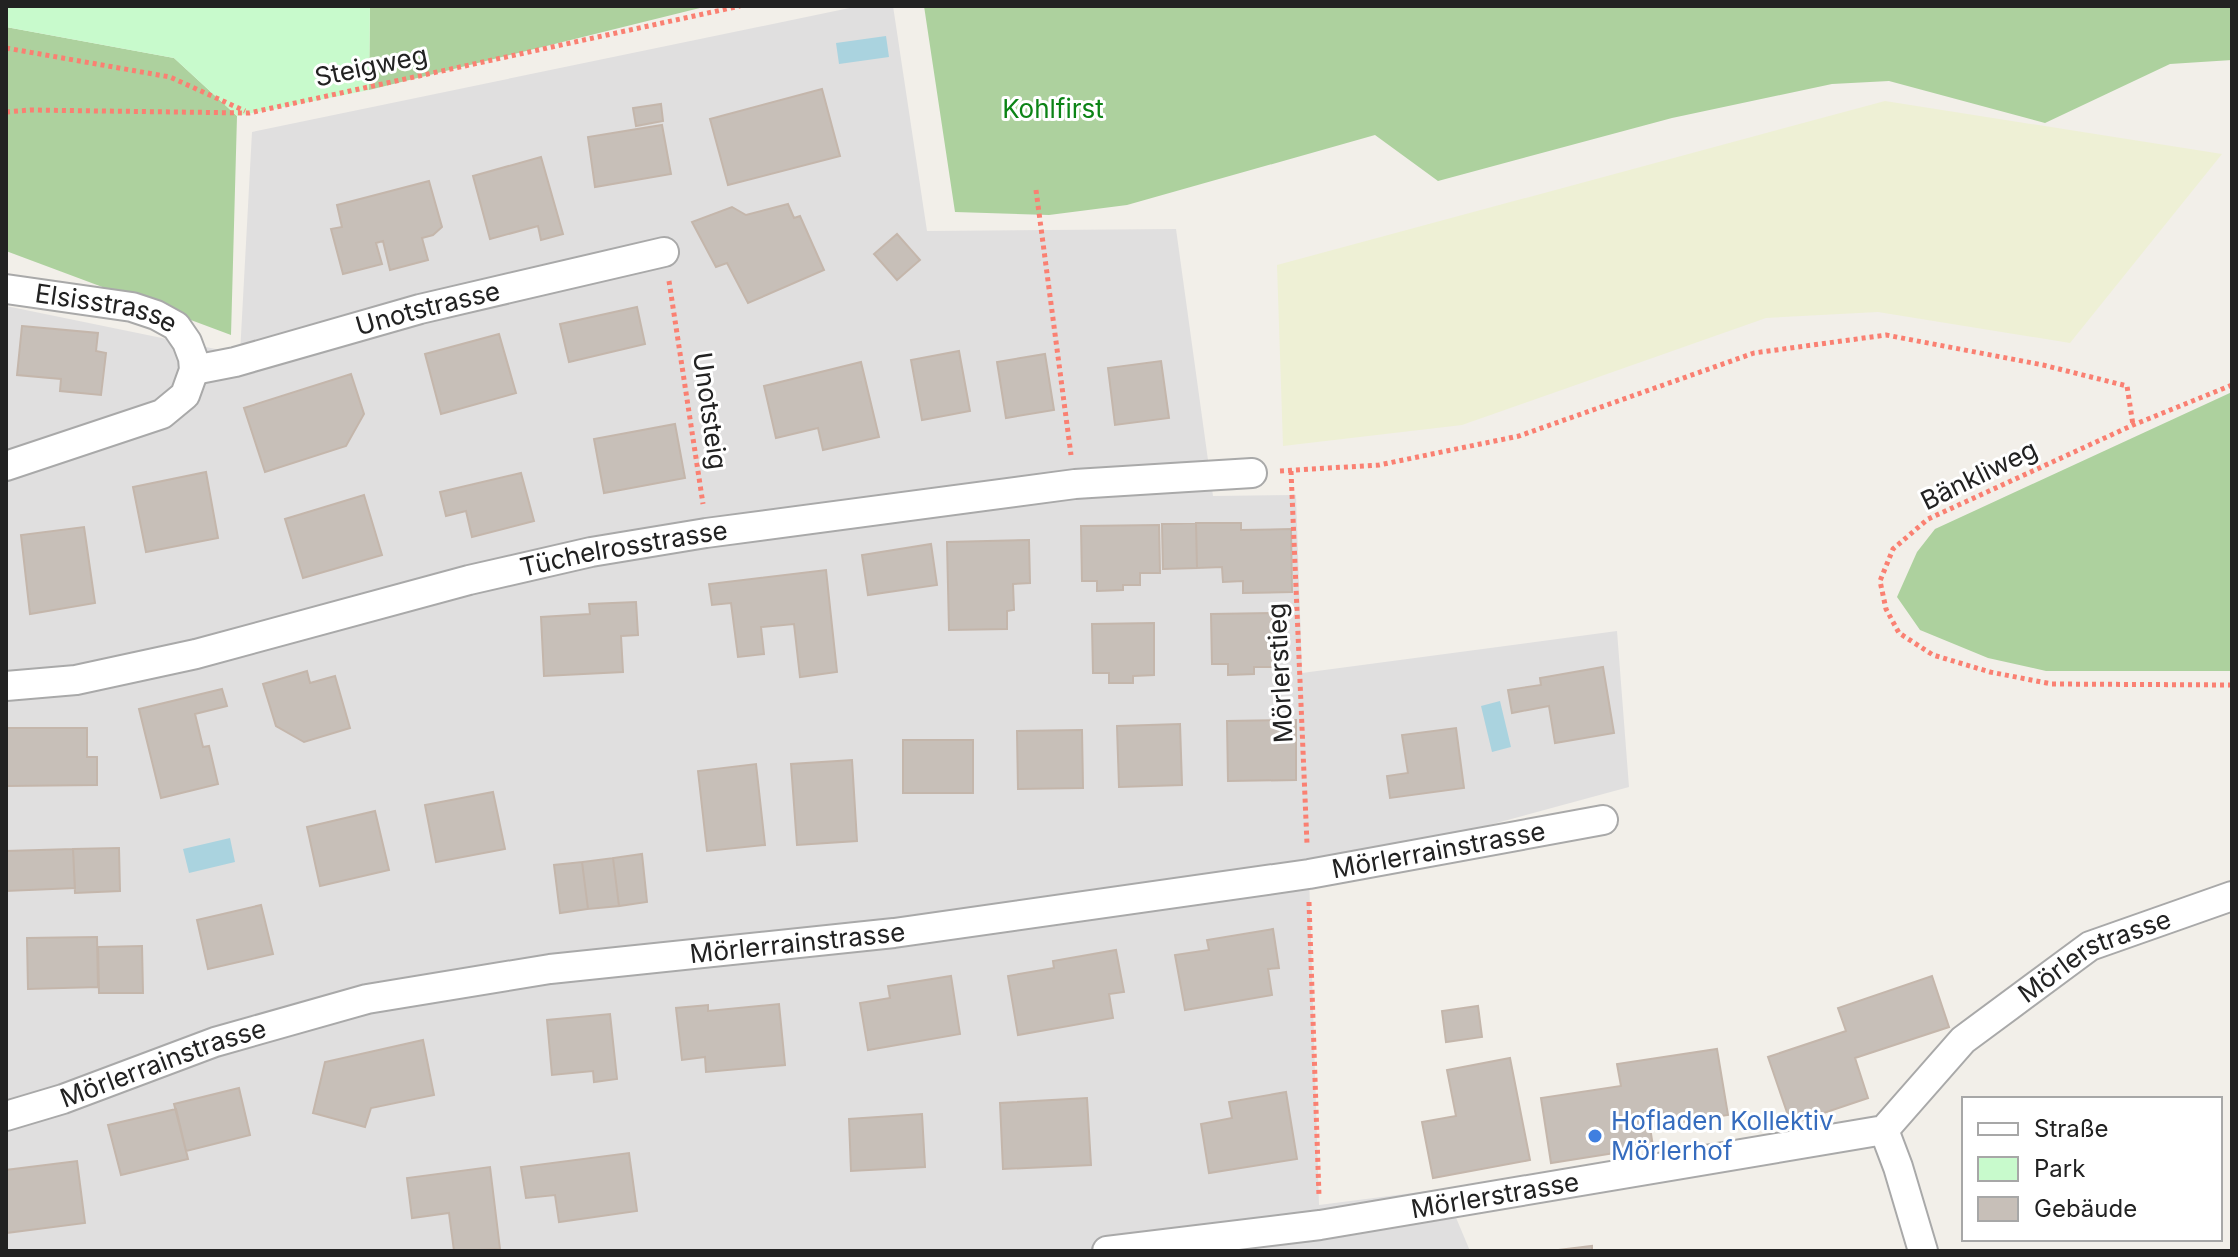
<svg xmlns="http://www.w3.org/2000/svg" width="2238" height="1257" viewBox="0 0 2238 1257" font-family="Inter,sans-serif">
	<rect width="100%" height="100%" fill="#f2efe9"/>
	<path fill="#e0dfdf" d="M859 6H893L927 231 1176 229 1213 496 1296 495 1302 673 1617 631 1629 787 1309 874 1319 1205 1444 1189 1470 1251H6V306L240 354 252 132Z"/>
	<path fill="#eef0d5" d="M1885 101 2222 154 2070 343 1878 312 1766 318 1462 425 1283 446 1277 265Z"/>
	<path fill="#add19e" d="M370 6H708L369 90Z
		M924 6H2232V60L2170 64 2045 123 1889 81 1832 84 1672 118 1438 181 1375 135 1127 205 1049 215 955 212Z
		M6 27 174 58 237 116 231 335 6 251Z
		M2232 392V671H2046L1988 658 1920 630 1897 597 1917 552 1935 529Z"/>
	<path fill="#c8facc" d="M6 6H370L369 90 237 116 174 58 6 27Z"/>
	<path fill="#aad3df" d="M886 36 889 57 839 64 836 43Z
		M1500 701 1511 747 1492 752 1481 706Z
		M230 838 235 862 189 873 183 849Z"/>
	<path fill="#c7bfb8" stroke="#c4b6ab" stroke-width="2" d="M822 89 840 156 728 185 710 119Z
		M661 104 663 121 636 126 633 108Z
		M662 125 671 174 595 187 588 137Z
		M541 157 563 234 541 240 538 226 490 239 473 176Z
		M429 181 442 227 433 235 422 238 428 260 390 270 383 241 376 243 382 264 343 274 331 229 342 227 337 205Z
		M788 204 794 218 800 216 824 270 748 303 727 263 716 267 692 222 732 207 746 215Z
		M897 234 920 260 897 280 874 254Z
		M637 307 645 344 569 362 560 324Z
		M22 326 98 333 96 351 106 353 101 395 60 391 61 379 17 375Z
		M499 334 516 393 441 414 425 354Z
		M959 351 970 411 922 420 911 360Z
		M1045 354 1054 410 1006 418 997 362Z
		M1161 361 1169 418 1115 425 1108 368Z
		M861 362 879 437 823 450 818 428 776 438 764 386Z
		M351 374 364 414 346 446 265 472 244 408Z
		M675 424 685 478 604 493 594 439Z
		M206 472 218 538 146 552 133 487Z
		M521 473 534 521 472 537 466 511 446 516 440 492Z
		M364 495 382 555 303 578 285 519Z
		M1196 523H1241V530L1291 529 1292 592 1243 593V581L1223 582 1222 567 1197 568Z
		M1196 523 1197 568 1163 569 1162 524Z
		M1159 525 1160 573H1140V585H1123V590L1097 591V581H1082L1081 526Z
		M84 527 95 603 30 614 21 535Z
		M1029 540 1030 583 1013 584 1014 610 1007 611V629L949 630 947 542Z
		M931 544 937 585 868 595 862 555Z
		M826 570 837 672 800 677 794 624 761 627 764 654 738 657 731 603 712 605 709 584Z
		M636 602 638 635 621 636 623 672 544 676 541 617 590 614 589 604Z
		M1272 613 1273 667H1254V674L1228 675V664H1212L1211 614Z
		M1154 623V675L1133 676V683H1109V673H1093L1092 624Z
		M1603 667 1614 733 1555 743 1549 706 1512 713 1508 690 1541 685 1540 678Z
		M307 671 310 683 335 676 350 728 304 742 276 726 263 684Z
		M222 689 227 706 195 714 203 747 209 746 218 784 161 798 139 709Z
		M1296 720V780L1228 781 1227 721Z
		M1180 724 1182 785 1119 787 1117 726Z
		M6 728H87V757H97V785L6 786Z
		M1456 728 1464 788 1390 798 1387 776 1408 773 1402 735Z
		M1082 730 1083 788 1018 789 1017 731Z
		M903 740H973V793H903Z
		M852 760 857 841 797 845 791 764Z
		M756 764 765 845 707 851 698 771Z
		M493 792 505 849 436 862 425 805Z
		M375 811 389 870 320 886 307 827Z
		M119 848 120 891 75 893 73 849Z
		M73 849 75 888 6 891V851Z
		M642 854 647 902 619 906 613 858Z
		M613 858 619 906 588 909 582 862Z
		M582 862 588 909 560 913 554 865Z
		M261 905 273 954 208 969 197 920Z
		M1273 929 1279 968 1268 969 1272 995 1185 1010 1175 955 1209 950 1207 940Z
		M97 937 98 987 28 989 27 938Z
		M142 946 143 993H99L98 947Z
		M1116 950 1124 992 1109 994 1113 1018 1018 1035 1008 976 1054 968 1053 961Z
		M951 976 960 1034 868 1050 860 1003 890 998 888 986Z
		M1932 976 1949 1027 1855 1058 1868 1098 1791 1124 1768 1057 1846 1031 1838 1008Z
		M779 1004 785 1065 706 1072 705 1057 682 1060 676 1008 708 1005V1011Z
		M1478 1006 1482 1037 1446 1042 1442 1011Z
		M610 1014 617 1079 594 1082 593 1071 552 1075 547 1020Z
		M423 1040 434 1095 371 1108 365 1127 313 1113 325 1062Z
		M1717 1049 1728 1115 1650 1127 1653 1147 1551 1163 1541 1098 1621 1086 1617 1064Z
		M1510 1058 1530 1160 1433 1178 1422 1122 1456 1116 1447 1070Z
		M239 1088 250 1135 186 1151 174 1104Z
		M1286 1092 1297 1159 1209 1173 1201 1124 1232 1118 1229 1102Z
		M1087 1098 1091 1165 1003 1169 1000 1103Z
		M176 1109 188 1159 121 1175 108 1125Z
		M922 1114 925 1167 851 1171 849 1119Z
		M629 1153 637 1211 559 1222 555 1195 526 1198 521 1167Z
		M77 1161 85 1223 6 1233V1170Z
		M490 1167 500 1249 454 1251 449 1213 412 1218 407 1178Z
		M1592 1246V1251H1550Z"/>
	<g fill="none" stroke-linecap="round" stroke-linejoin="round">
		<g stroke="#a9a9a9" stroke-width="32">
			<g id="street">
				<path id="s1" d="M6 289 132 307 156 315 176 326 187 342 193 358 194 370 185 395 162 414 6 466"/>
				<path id="s2" d="M194 370 235 362 420 309 664 252"/>
				<path id="s3" d="M6 686 76 680 196 654 469 580 591 552 706 533 1075 484 1252 473"/>
				<path id="s4" d="M6 1116 63 1099 215 1042 367 999 550 969 894 933 1309 874 1603 820"/>
				<path d="M1884 1130 1898 1167 1923 1251"/>
				<path id="s5" d="M1107 1251 1320 1225 1884 1130 1963 1040 2090 946 2232 896"/>
			</g>
		</g>
		<path stroke="#fa8072" stroke-width="5" stroke-dasharray="4 4" stroke-linecap="butt" d="M6 48 170 77 245 111
			M6 112 30 110 249 113 740 6
			M1036 190 1071 455
			M669 281 703 504
			M2232 385 2133 425 1928 519 1893 549 1880 581 1886 609 1899 633 1933 655 1990 672 2052 684 2232 685
			M1280 471 1379 465 1519 436 1754 353 1886 335 2043 365 2127 386 2133 425
			M1291 471 1307 844
			M1309 902 1319 1196"/>
		<use href="#street" stroke="#fff" stroke-width="28"/>
	</g>
	<circle fill="#3f7fe0" stroke="#fff" stroke-width="3" cx="1595" cy="1136" r="8"/>
	<g text-anchor="middle" stroke-width="6" stroke-linejoin="round" paint-order="stroke">
		<g font-size="26" fill="#222" stroke="#fff">
			<text transform="translate(371 66) rotate(-12)" y="9">Steigweg</text>
			<text dy="9" stroke="none"><textPath href="#s2" startOffset="242">Unotstrasse</textPath></text>
			<text dy="9" stroke="none"><textPath href="#s1" startOffset="102">Elsisstrasse</textPath></text>
			<text transform="translate(710 411) rotate(82)" y="9">Unotsteig</text>
			<text transform="translate(1979 475) rotate(-26)" y="9">Bänkliweg</text>
			<text dy="9" stroke="none"><textPath href="#s3" startOffset="634">Tüchelrosstrasse</textPath></text>
			<text transform="translate(1280 673) rotate(-93)" y="9">Mörlerstieg</text>
			<text dy="9" stroke="none"><textPath href="#s4" startOffset="1462">Mörlerrainstrasse</textPath></text>
			<text dy="9" stroke="none"><textPath href="#s4" startOffset="814">Mörlerrainstrasse</textPath></text>
			<text dy="9" stroke="none"><textPath href="#s5" startOffset="1064">Mörlerstrasse</textPath></text>
			<text dy="9" stroke="none"><textPath href="#s4" startOffset="166">Mörlerrainstrasse</textPath></text>
			<text dy="9" stroke="none"><textPath href="#s5" startOffset="392">Mörlerstrasse</textPath></text>
		</g>
		<g font-size="26" fill="#0c8416" stroke="#fff">
			<text x="1053" y="118">Kohlfirst</text>
		</g>
		<g font-size="26" fill="#366cbe" stroke="#fff" text-anchor="start">
			<text x="1611" y="1130">Hofladen Kollektiv<tspan x="1611" dy="30">Mörlerhof</tspan></text>
		</g>
	</g>
	<rect width="2238" height="1257" fill="none" stroke="#222222" stroke-width="16"/>
	<rect x="1962" y="1097" width="260" height="144" fill="#ffffff" stroke="#a7a7a7" stroke-width="2"/>
	<rect x="1978" y="1123" width="40" height="12" fill="#ffffff" stroke="#a7a7a7" stroke-width="2"/>
	<text x="2034" y="1137" font-size="24" fill="#222222">Straße</text>
	<rect x="1978" y="1157" width="40" height="24" fill="#c8facc" stroke="#a7a7a7" stroke-width="2"/>
	<text x="2034" y="1177" font-size="24" fill="#222222">Park</text>
	<rect x="1978" y="1197" width="40" height="24" fill="#c7bfb8" stroke="#a7a7a7" stroke-width="2"/>
	<text x="2034" y="1217" font-size="24" fill="#222222">Gebäude</text>
</svg>
